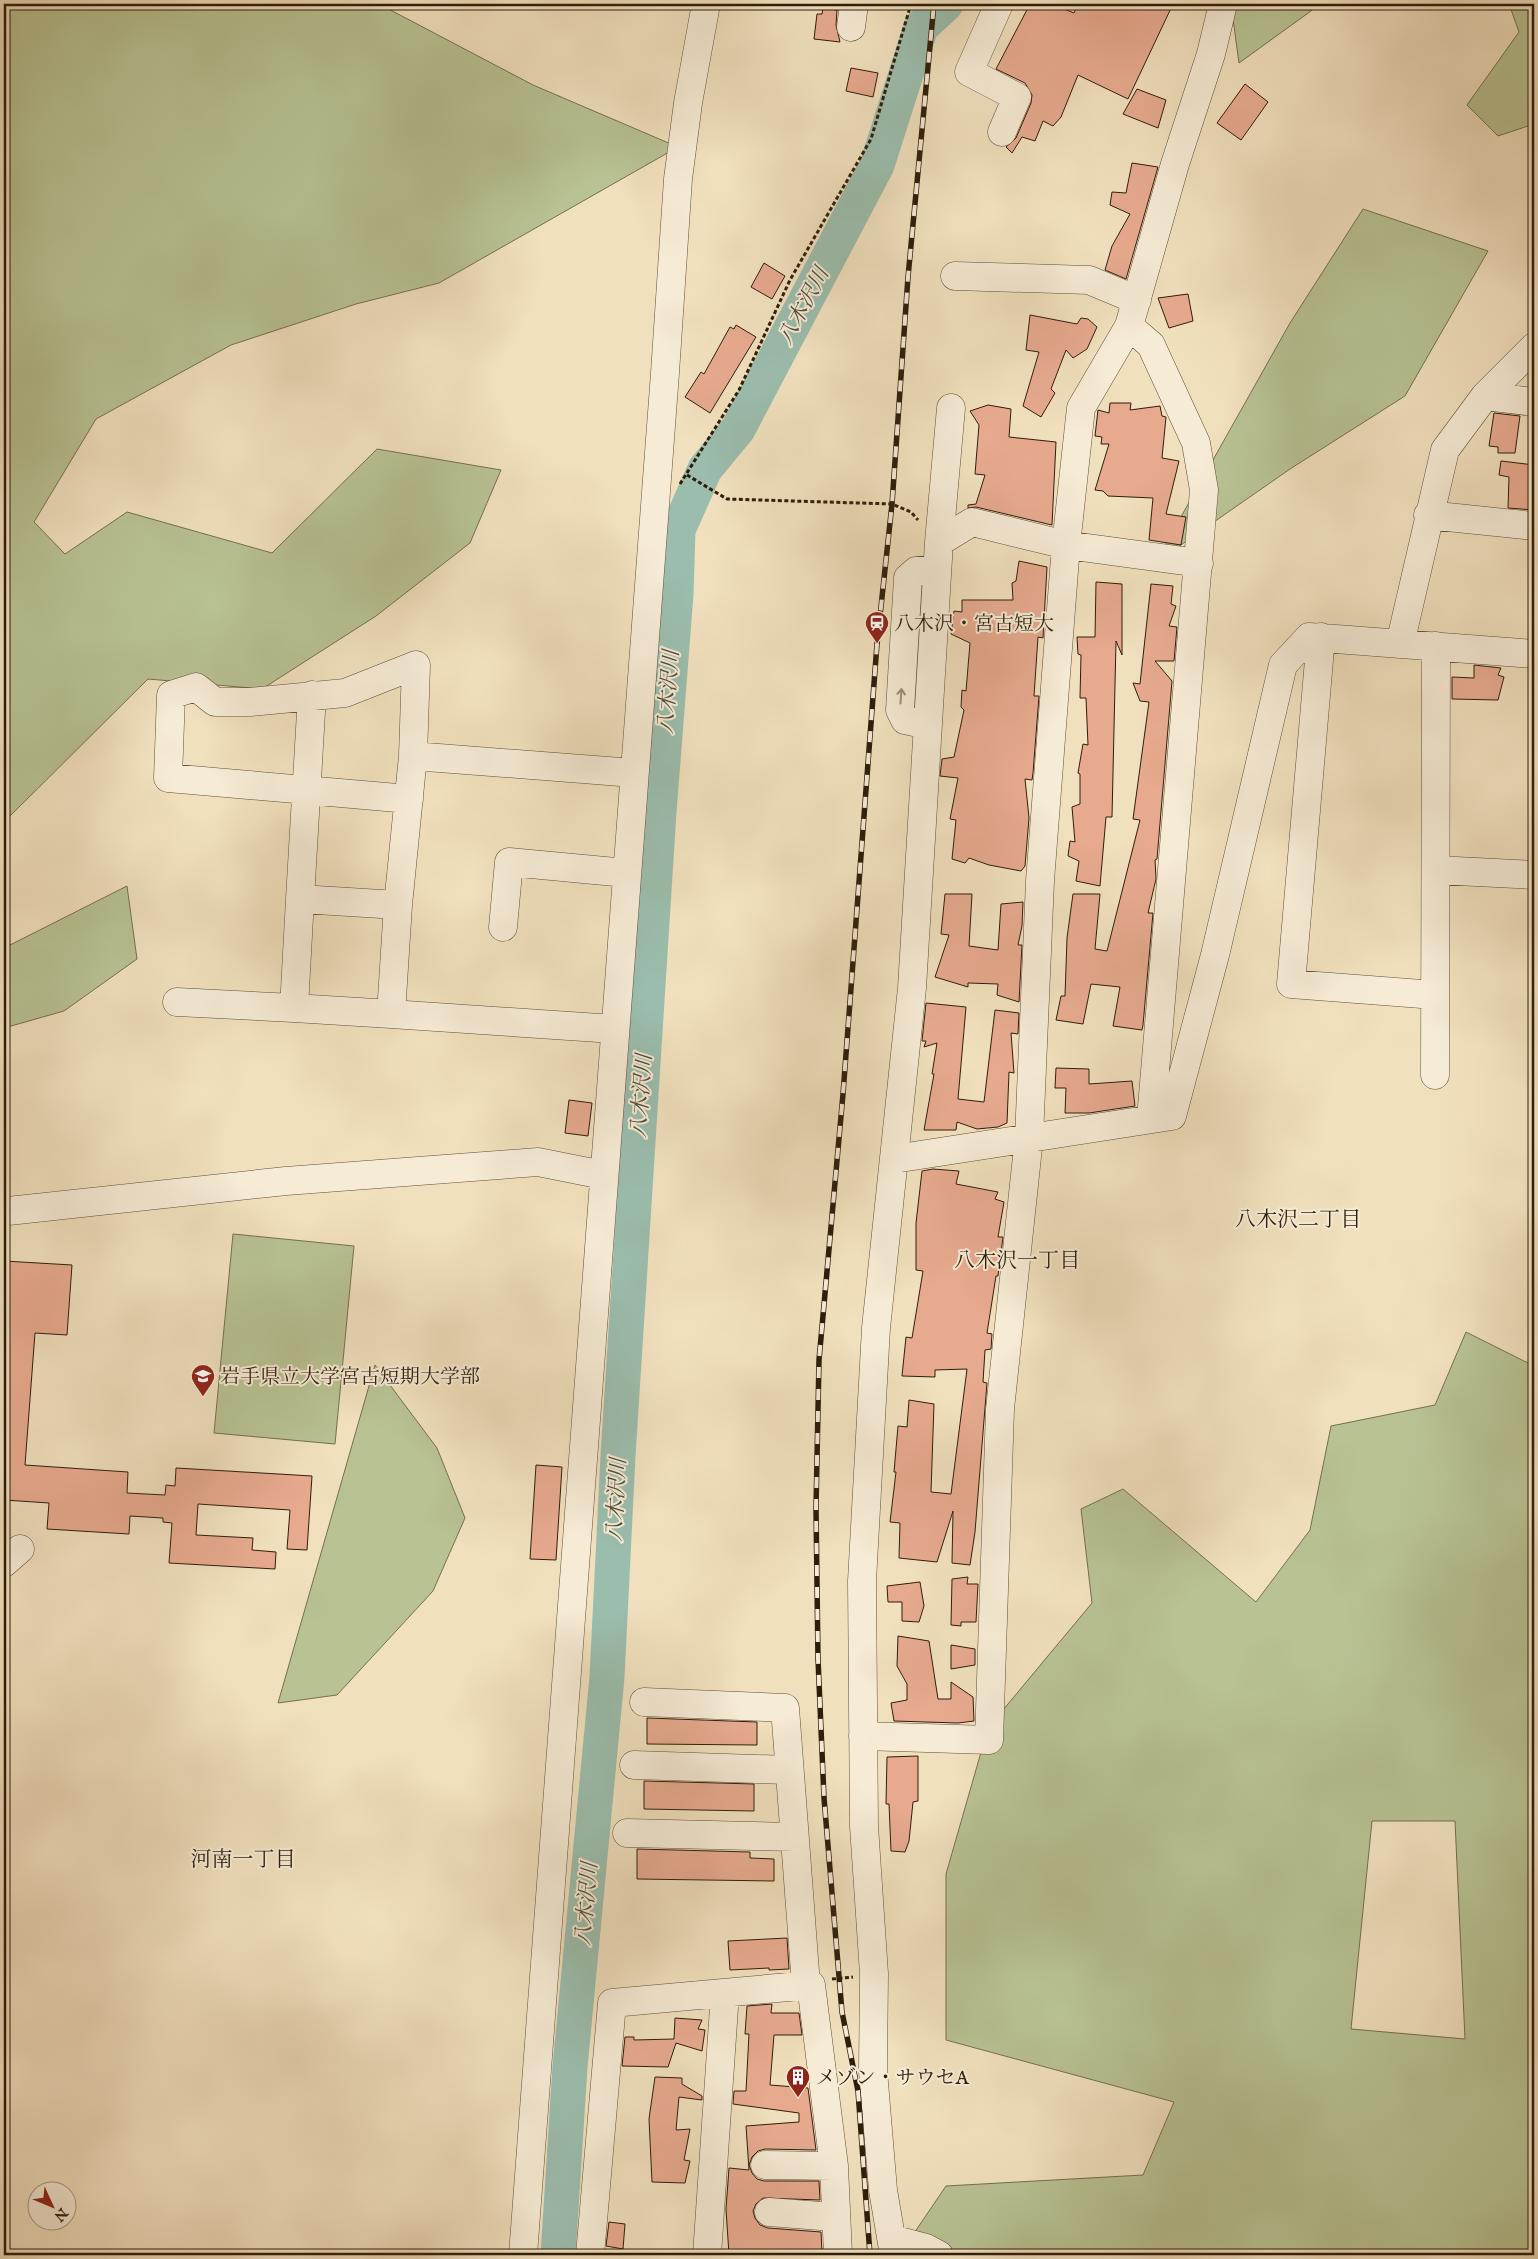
<svg xmlns="http://www.w3.org/2000/svg" width="1538" height="2259" viewBox="0 0 1538 2259" font-family="'IM FELL English','Noto Serif JP',serif">
	<rect width="100%" height="100%" fill="#f1e0be"/>
	<filter id="stains"><feTurbulence type="fractalNoise" baseFrequency=".004" numOctaves="4"/><feColorMatrix values="0 0 0 0 .2 0 0 0 0 .09 0 0 0 0 .02 0 0 0 .5 -.17"/></filter>
	<radialGradient id="worn" r=".72"><stop offset=".6" stop-color="#630" stop-opacity="0"/><stop offset="1" stop-color="#630" stop-opacity=".3"/></radialGradient>
	<path fill="#b8c293" stroke="#74704e" fill-rule="evenodd" d="M4 4H379L533 85 678 147 439 283 356 304 231 345 96 419 34 522 65 554 127 512 272 553 377 449 501 470 470 543 376 616 262 689 148 679 4 822Z
		M1231 4H1317L1311 11 1239 63Z
		M1509 4H1534V124L1498 136 1467 105 1519 32Z
		M1363 209 1488 251 1405 396 1290 469 1155 563 1290 323Z
		M127 886 137 959 64 1011 4 1028V948Z
		M233 1234 354 1246 335 1444 214 1433Z
		M1466 1332 1534 1366V2255H912L904 2248 946 2186 1143 2175 1174 2102 946 2040V1874L988 1728 1092 1603 1081 1509 1123 1489 1256 1602 1310 1530 1331 1426 1435 1405ZM1372 1821H1455L1465 2039 1351 2029Z
		M375 1365 437 1448 465 1518 433 1591 337 1695 278 1703Z"/>
	<g fill="none" stroke-linecap="round" stroke-linejoin="round">
		<path stroke="#9bbdad" stroke-width="35" d="M558 2255 570 2067 607 1677 618 1456 659 812 676 594 678 530 705 469 738 429 877 165 921 27 946 4"/>
	</g>
	<path fill="#e7aa8f" stroke="#2f1d0a" d="M1030 4H1052L1074 13 1078 4H1173L1128 99 1078 75 1061 117 1053 126 1043 121 1035 141 1022 137 1012 153 1006 147 1016 138 1031 103 1032 95 1025 83 996 69Z
		M823 8 837 10 836 25 840 42 814 39 817 14H822Z
		M851 68 878 73 873 97 846 91Z
		M1245 84 1268 102 1241 140 1217 123Z
		M1137 89 1166 100 1158 128 1123 114Z
		M1132 163 1158 167 1126 279 1105 270 1112 246 1130 214 1110 205 1112 192 1126 193Z
		M764 263 785 276 772 299 751 287Z
		M1188 294 1193 321 1169 328 1158 298Z
		M1030 315 1077 324 1081 318 1088 319 1097 327 1087 349 1073 358 1066 350 1051 389 1055 393 1041 417 1023 406 1039 352 1026 350Z
		M736 325 756 337 710 413 685 397 701 372 704 374 730 327 734 329Z
		M1110 403H1131L1130 410 1160 406 1162 416 1166 417 1162 458 1179 461 1166 514 1186 517 1181 545 1149 540 1153 498 1108 496 1103 491 1095 490 1109 444H1101L1102 437 1095 436 1098 410 1109 413Z
		M988 405 1011 409 1009 437 1056 442 1052 525 976 507 968 508V505L976 504 985 475 975 474 979 425 970 411Z
		M1494 413 1520 416 1515 453H1498V447L1489 446Z
		M1501 461 1534 465V510L1508 508 1509 477 1499 475Z
		M1019 561 1047 567 1043 638 1038 637 1034 696H1039L1033 773 1032 780 1025 779 1029 818 1025 866 1021 871 989 865 969 858 965 863 952 859 956 820 950 819 958 778 940 776 942 759 954 757 964 710 961 707 962 690 966 691 970 643 951 634 954 611 962 612V600H1013L1012 583 1016 581Z
		M1096 582 1122 584V655L1116 641 1112 817H1106L1100 886 1076 881 1079 861 1068 856 1070 841 1075 842 1072 807 1080 804V774L1078 773 1083 744 1088 745 1086 698H1080L1081 655 1078 654 1077 637H1095Z
		M1151 584 1173 586 1171 604 1176 606 1169 626 1177 627 1174 661H1155L1172 681 1157 859 1155 860 1156 879 1148 913H1153L1143 1025 1142 1030 1113 1026 1120 987 1091 984 1083 1024 1056 1020 1061 996H1065L1067 938 1073 894H1100L1095 949 1107 951 1140 820 1133 819 1149 702 1140 701 1133 683 1140 684Z
		M1474 665 1501 668 1498 675 1504 677 1498 700 1452 699V677L1474 678Z
		M945 894H972L969 946 998 950 1001 904 1023 902 1022 926 1018 945H1022L1019 1002 997 995 998 984 968 983V987L935 977 949 935 941 934Z
		M926 1003 966 1007 958 1099 984 1102 995 1010 1019 1013 1018 1034 1011 1033 1014 1073 1009 1072 1007 1123 998 1127 977 1129 957 1122 956 1130H924L934 1074H932L937 1043 924 1047 926 1041H922Z
		M1056 1068 1089 1069V1084L1132 1081 1135 1106 1089 1113H1065L1066 1088H1055Z
		M569 1100 592 1103 588 1136 565 1133Z
		M933 1169 959 1171 956 1184 998 1192 995 1199 1004 1202 998 1237H1003L998 1276H996L987 1333 992 1334 991 1349 985 1350 983 1382 987 1383 975 1532 970 1565 952 1563 953 1511 937 1562 899 1558 900 1523 890 1522 896 1472H894L898 1426 907 1427 909 1400 934 1404 931 1492 951 1494 967 1369 935 1370V1377L902 1376 906 1337 912 1338 923 1271 916 1270V1223L922 1171Z
		M4 1261 72 1265 67 1335 35 1333 25 1465 128 1472 127 1493 165 1495 166 1485 175 1486 176 1468 312 1476 307 1550 287 1549 290 1510 198 1504 196 1535 253 1538 252 1550 276 1552 275 1569 169 1563 172 1523 163 1522V1518L130 1516 129 1534 47 1529 49 1503 4 1500Z
		M536 1465 562 1467 556 1560 530 1559Z
		M968 1577 967 1584H978L976 1622H961V1626L951 1625 952 1579Z
		M920 1582 924 1606 919 1622 902 1621V1602H888L887 1586Z
		M898 1636 929 1641 938 1699H951V1682L973 1697 974 1721 958 1723 894 1721 891 1703 907 1700V1684L897 1666Z
		M951 1645 975 1649V1665L951 1669Z
		M647 1718 757 1722V1745L647 1744Z
		M918 1756V1801L913 1802 909 1841 905 1852 891 1851 889 1804H886L887 1757Z
		M644 1781 754 1784V1811L644 1809Z
		M637 1849 750 1852V1858L774 1859V1881L637 1879Z
		M787 1938 789 1969 769 1970V1968L730 1970 728 1941Z
		M772 2004 771 2013H799L802 2035H774L770 2085 808 2088 816 2150 765 2149 758 2151 752 2157 749 2165 752 2173 757 2179 764 2181H819L820 2200 763 2198 756 2204 753 2211 755 2218 760 2225 768 2228 821 2232 822 2253 779 2252V2255H729L726 2209 729 2168 749 2170 746 2126 799 2122V2113L733 2104 734 2091H746L749 2034H745L747 2006Z
		M675 2018 702 2020 698 2029 705 2030 702 2051 676 2043 668 2067 622 2066 625 2037H634V2040L674 2039Z
		M655 2077 682 2078V2084L702 2096V2100L679 2097 676 2130 690 2129 684 2160 690 2161 685 2183 652 2182 649 2119Z
		M609 2222 625 2224 623 2249 606 2246Z"/>
	<g fill="none" stroke-linecap="round" stroke-linejoin="round">
		<g stroke="#604e37" stroke-width="29">
			<path id="minor" d="M999 4 969 72 1017 97 1002 132
				M851 27 854 4
				M955 276 1089 280 1137 300
				M1129 326 1151 345 1196 443 1204 490 1151 1119
				M1485 396 1534 402
				M1428 515 1534 526
				M939 542 972 522 1066 545 1199 563
				M1321 637 1291 984 1435 995
				M1400 644 1445 450 1485 396 1534 347
				M928 725 905 720 900 710 908 578 916 571 937 569
				M409 799 168 778 171 695 196 687 215 702H250L345 693 416 665 413 756
				M1436 870 1534 875
				M300 899 312 695
				M503 927 509 862 626 873
				M177 1002 294 1008 300 899 398 905
				M294 1008 391 1014 398 905 413 756 634 773
				M391 1014 614 1029
				M1435 1075 1436 646
				M894 1159 1172 1116 1215 955 1283 665 1309 637 1534 654
				M8 1211 286 1181 538 1162 603 1175
				M4 1563 20 1549
				M644 1702 785 1708 806 1985
				M863 1736 989 1740 1000 1409 1029 1138 1040 881 1066 545 1081 408 1129 326 1175 164 1211 54 1223 4
				M634 1765 789 1770
				M627 1833 794 1837
				M765 2165 834 2166
				M769 2212 834 2217
				M892 2239 926 2248 939 2255
				M523 2255 665 373 678 179 688 103 706 4
				M590 2255 612 2003 811 1985 834 2166 838 2255
				M707 2255 725 1993
				M894 2255 883 2190 873 2071 874 1974 864 1826 862 1581 876 1328 912 988 939 542 951 408"/>
		</g>
		<path stroke="#2f1d0a" stroke-width="3" stroke-dasharray="4 2.5" stroke-linecap="butt" d="M687 475 727 499 892 504 911 512 918 520
			M680 484 739 390 790 280 871 139 911 4
			M832 1979 853 1977"/>
		<use href="#minor" stroke="#f6ebd5" stroke-width="28"/>
		<g stroke="#2f1d0a" stroke-width="5.5">
			<path id="rail" d="M870 2255 858 2091 842 2012 824 1798 818 1659 816 1508 819 1360 843 1094 877 644 892 504 908 277 934 4"/>
		</g>
		<use href="#rail" stroke="#f6ebd5" stroke-width="4" stroke-dasharray="11" stroke-linecap="butt"/>
	</g>
	<defs><path id="oneway-shaft" d="M-6 0H5M1.5-3L5.5 0L1.5 3" fill="none" stroke-width="1.6" stroke-linecap="round" stroke-linejoin="round" transform="scale(1.25)"/></defs>
	<use stroke="#9c8e7a" href="#oneway-shaft" transform="translate(901 696) rotate(-86)"/>
	<defs>
		<g id="station-pin" transform="scale(1.25)"><path d="M0 17L-7.5 6A9.5 9.5 0 1 1 7.5 6Z" fill="#8f2418" stroke="#f6ebd5"/><path d="M-3-6H3Q5-6 5-4V2Q5 4 3 4L4.5 6H3L1.5 4h-3L-3 6H-4.5L-3 4Q-5 4-5 2V-4Q-5-6-3-6ZM-3.5-4v3h7v-3ZM-3.5 1v1.5H-2V1ZM2 1v1.5H3.5V1Z" fill="#fff"/></g>
		<g id="university-pin" transform="scale(1.25)"><path d="M0 17L-7.5 6A9.5 9.5 0 1 1 7.5 6Z" fill="#8f2418" stroke="#f6ebd5"/><path d="M0-5L7-2L0 1L-7-2ZM-4 1L0 2.5L4 1V4Q0 6-4 4Z" fill="#fff"/></g>
		<g id="building-pin" transform="scale(1.25)"><path d="M0 17L-7.5 6A9.5 9.5 0 1 1 7.5 6Z" fill="#8f2418" stroke="#f6ebd5"/><path d="M-4-6H4V6H1V3H-1V6H-4ZM-2.5-4.3h1.7v1.8h-1.7ZM.8-4.3h1.7v1.8H.8ZM-2.5-1h1.7V.8h-1.7ZM.8-1h1.7V.8H.8Z" fill="#fff"/></g>
	</defs>
	<g fill-rule="evenodd">
		<use href="#station-pin" x="877" y="623"/>
		<use href="#university-pin" x="203" y="1376"/>
		<use href="#building-pin" x="798" y="2077"/>
	</g>
	<g text-anchor="middle" stroke-width="4" stroke-linejoin="round" paint-order="stroke">
		<g font-size="20" fill="#2f1d0a" stroke="#f6ebd5" text-anchor="start">
			<text x="894" y="630">八木沢・宮古短大</text>
			<text x="220" y="1383">岩手県立大学宮古短期大学部</text>
			<text x="816" y="2084">メゾン・サウセA</text>
		</g>
		<g font-size="21" font-style="italic" fill="#4f4d3b" stroke="#f6ebd5">
			<text transform="translate(803 306) rotate(-62)" y="7">八木沢川</text>
			<text transform="translate(668 692) rotate(-86)" y="7">八木沢川</text>
			<text transform="translate(641 1096) rotate(-86)" y="7">八木沢川</text>
			<text transform="translate(616 1500) rotate(-87)" y="7">八木沢川</text>
			<text transform="translate(586 1904) rotate(-85)" y="7">八木沢川</text>
		</g>
		<g font-size="21" fill="#2f1d0a" stroke="#f6ebd5">
			<text x="1298" y="1226">八木沢二丁目</text>
			<text x="1017" y="1267">八木沢一丁目</text>
			<text x="243" y="1866">河南一丁目</text>
		</g>
	</g>
	<rect width="1538" height="2259" fill="none" stroke="#f1e0be" stroke-width="20"/>
	<rect x="5" y="5" width="1528" height="2249" fill="none" stroke="#2f1d0a" stroke-width="2.5"/>
	<rect x="10" y="10" width="1518" height="2239" fill="none" stroke="#2f1d0a"/>
	<g transform="translate(52 2206) rotate(134)"><circle r="24" fill="#f6ebd5" stroke="#a69984"/>
	<path d="M0-4L9 19L0 12L-9 19Z" fill="#8f2418"/>
	<text y="-8" font-size="14" font-weight="bold" text-anchor="middle" fill="#2f1d0a">N</text>
	</g>
	<rect width="100%" height="100%" filter="url(#stains)"/>
	<rect width="100%" height="100%" fill="url(#worn)"/>
</svg>
